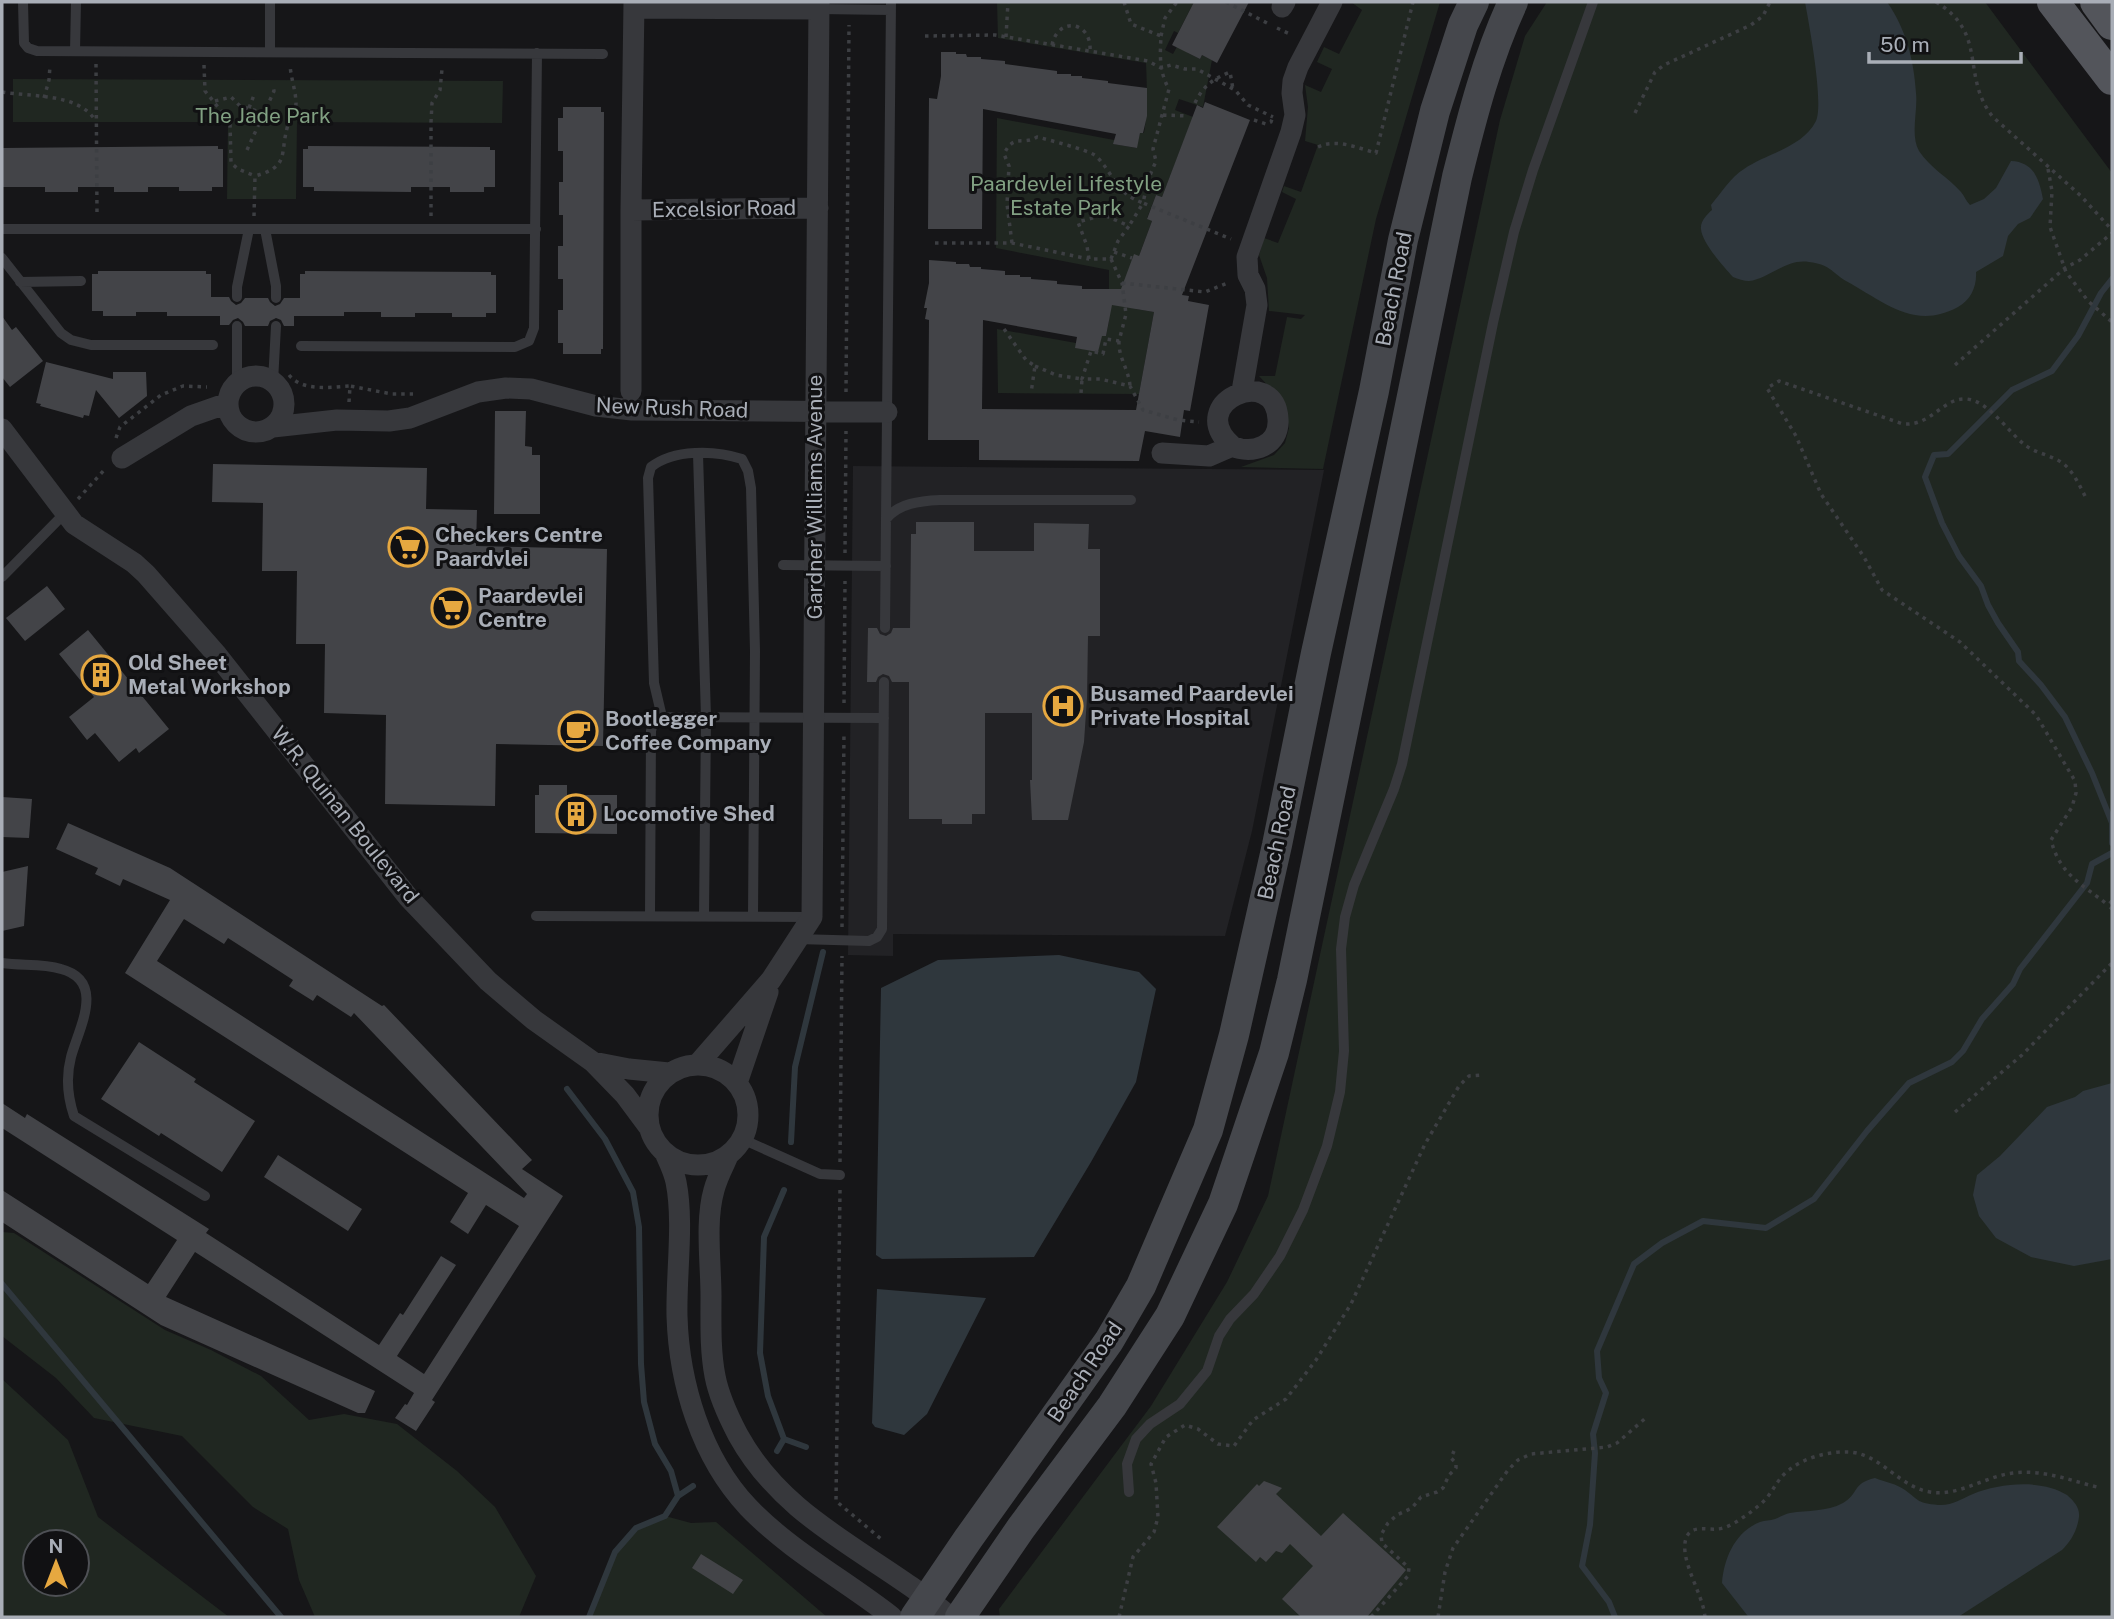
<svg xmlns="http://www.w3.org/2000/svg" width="2114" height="1619" viewBox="0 0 2114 1619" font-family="'Public Sans',sans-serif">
	<rect width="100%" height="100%" fill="#161618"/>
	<path fill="#222225" d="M853 466 1324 470 1252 831 1225 936 893 934V956L848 955Z"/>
	<path fill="#202721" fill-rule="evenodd" d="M997 2H1194L1178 33 1174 31 1165 50 1173 54 1179 43 1188 53 1200 59 1202 55 1212 60 1203 107 1179 99 1175 110 1193 117 1162 197 1156 195 1147 218 1152 221 1139 256 1136 309 1154 312 1139 394 998 393 997 329 1076 343V348L1098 351 1101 336H1106L1109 321V270L996 248 997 118 1114 140V144L1136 148 1140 133H1144C1148 110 1147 87 1146 63L998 38Z
		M1351 2H1440L1376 219 1323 469 1241 467 1274 455 1285 443 1289 428 1284 403 1259 376H1275L1287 317 1301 319 1305 315 1269 311 1267 278 1259 255 1264 238 1278 243 1296 199 1282 192 1284 186 1301 192 1318 145 1305 141 1308 107 1305 85 1321 92 1332 69 1317 62 1324 47 1339 54 1362 10Z
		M1547 2H1985L2112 173V1617H1000L999 1609 1151 1406 1227 1282 1268 1196 1500 120 1525 36Z
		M13 79 503 81 502 123 297 122 296 199H227L228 122H13Z
		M2 1232 14 1233 165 1330 211 1350 261 1376 309 1420 344 1414 397 1424 457 1471 495 1507 536 1576 519 1617H315L299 1580 288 1529 253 1507 182 1436 94 1418 56 1378 2 1336Z
		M2 1379 68 1440 98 1517 229 1617H2ZM35 1542H77V1584H35Z
		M665 1516 691 1523 716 1522 827 1617H589L615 1552 636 1528Z"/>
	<path fill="#2f373d" d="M1805 2H1887C1906 29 1914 60 1916 93 1918 111 1910 135 1919 151 1930 168 1949 178 1961 192 1965 197 1966 201 1970 205L1984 199 1996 188 2011 161C2034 162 2039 179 2043 199L2030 218 2018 224 2008 236 2003 256 1976 272C1977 286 1971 300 1958 307 1914 331 1883 301 1846 281 1830 271 1831 265 1809 262 1787 258 1768 279 1749 281 1744 281 1738 279 1733 277 1724 267 1702 243 1701 229 1700 222 1707 214 1712 210L1711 205C1721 193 1731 177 1744 169 1767 153 1802 148 1816 121 1824 103 1809 24 1805 2Z
		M1059 955 1139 972 1156 989 1136 1082 1091 1162 1034 1257 882 1259 876 1255 881 988 938 960Z
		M2112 1083V1259L2074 1266 2031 1257 1996 1238 1979 1216 1973 1195 1977 1175 2000 1156 2047 1107 2075 1097 2083 1091Z
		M877 1289 986 1298 927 1414 904 1435 875 1427 872 1423Z
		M1875 1478C1885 1482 1897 1484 1905 1490 1920 1501 1917 1503 1938 1505 1952 1506 1961 1499 1973 1494 2000 1483 2042 1479 2067 1495 2074 1501 2080 1508 2079 1517 2077 1531 2071 1541 2062 1550L1958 1617H1749L1747 1615 1722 1583C1724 1558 1735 1532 1760 1522 1765 1520 1770 1521 1775 1519 1780 1517 1785 1514 1790 1513 1808 1510 1826 1512 1843 1503 1859 1494 1852 1483 1875 1478Z"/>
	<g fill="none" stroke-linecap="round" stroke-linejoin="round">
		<path stroke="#2f373d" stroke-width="6" d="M2112 279 2101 293 2078 336 2052 371 2012 390 1948 454 1934 455 1925 477 1942 523 1959 556 1981 586 1988 605 1998 623 2018 652 2019 661 2041 685 2065 717 2092 773 2112 823
			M2112 824V843
			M567 1089 605 1139 633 1192 639 1227 641 1364 644 1402 655 1444 671 1471 678 1496 665 1516 636 1528 615 1552 589 1617
			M791 1142 795 1067 823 952
			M2 1284 281 1617
			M784 1439 806 1447
			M777 1451 784 1439 768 1396 760 1353 764 1237 784 1190
			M678 1496 693 1486
			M1615 1617 1609 1602 1582 1566 1590 1525 1595 1453 1593 1434 1606 1393 1599 1378 1597 1351 1634 1264 1662 1243 1703 1221 1766 1228 1814 1199 1867 1131 1909 1083 1952 1062 1963 1051 1982 1019 2013 984 2020 969 2087 883 2092 864 2112 853"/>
	</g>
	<path fill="#434448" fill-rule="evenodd" d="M1194 2H1249L1217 63 1202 55 1200 59 1172 45Z
		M941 52H956V54H966L967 57H981V59L1005 61V64L1057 71V74H1071V76H1082V78L1108 81V83L1147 88V116L1143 133H1140L1137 148 1113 144 1116 134 983 109 982 229H928L929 98 937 99 941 76Z
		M1205 102 1250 120 1182 295 1189 296 1188 301 1209 305 1190 411 1184 410 1180 437 1145 431 1139 461 979 460V440H928L929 320 925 319 927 308H924L929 283V260L956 262V264H969L970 267H981V269L1005 271V275H1020V277H1031V279L1057 281V284L1082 286V289H1121L1134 254 1139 256 1152 221 1147 219 1156 195 1162 197 1197 105 1203 108ZM1112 305 1154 312 1136 410 982 409 983 320 1077 337 1075 348 1098 352 1102 336H1106Z
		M563 107H601V112H604L603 349H601V354H563V343H558V310H563V279H558V246H563V215H559V182H563V151H558V118H563Z
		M218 146V149H223V187H212V191H179V187H148V192H114V187H78V192H45V187H2V148Z
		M308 146 490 147V150H495V187H484V192H450V187H411V192L314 191V187H303V149H308Z
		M98 271H206V274H211V297H229L231 301 236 305 241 303 245 298H268L270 302 275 306 280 304 284 298H300V274H305V271L491 272V275H496V313H486V317H452V313H415V317H381V312H344V316H294V326H284L281 320 276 318 270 321 268 326H245L243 322 238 318 233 320 229 325H220V316H167V312H136V316H103V311H92V274H98Z
		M2 316 12 330 16 327 43 361 10 387 2 377Z
		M46 362 113 379V372H146L147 396 119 418 96 390 89 416 84 415 83 418 40 406 41 404 36 403Z
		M495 411H526L525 446 532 447V455H540V514H494Z
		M213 464 427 468 426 509 477 510 476 546 607 549 603 746 496 744 495 806 385 804 386 715 324 713 325 644H296L297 571H262L263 503 212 502Z
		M916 522H974V551H1034V523L1089 524 1088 549H1100V636H1088L1087 698 1084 742 1068 820H1032L1030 780H1032V713H985V814H972V824H942V819H909V682H892L889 676 883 674 878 677 876 682H867L868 628H877L880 634 886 636 891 633 893 628H910L911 534H916Z
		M47 586 65 609 25 641 6 618Z
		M88 630 169 729 139 753 136 748 119 762 95 733 87 740 69 717 94 697 59 654Z
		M539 785H567V795H617V834L535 833V795H539Z
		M2 797 32 799 29 838 2 837Z
		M68 823 170 868 382 1006 384 1005 532 1160 522 1169 563 1196 432 1400 435 1402 416 1431 395 1418 405 1404 407 1405 414 1393 195 1252 166 1297 375 1391 365 1413H358L161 1325 2 1222V1190L148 1284 177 1240 2 1128V1103L25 1118 27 1114 209 1229 206 1233 379 1345 400 1313 403 1315 441 1256 456 1265 397 1356 424 1374 519 1226 486 1205 468 1234 450 1222 468 1193 125 973 170 900 123 879 120 886 95 874 98 868 56 849ZM184 919 224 944 228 938 293 980 289 986 313 1001 317 995 351 1017 354 1013 527 1194 524 1198 157 961Z
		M28 866 24 926 2 931V872Z
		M139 1042 196 1079 194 1082 255 1121 222 1172 161 1133 159 1136 101 1099Z
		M278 1155 362 1209 348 1231 264 1177Z
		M1264 1481 1282 1488 1276 1494 1321 1536 1343 1513 1406 1570 1367 1617H1301L1282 1599 1313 1566 1290 1544 1282 1553 1276 1551 1266 1562 1260 1557 1256 1562 1217 1527 1257 1484 1259 1486Z
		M701 1554 743 1580 733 1594 692 1568Z"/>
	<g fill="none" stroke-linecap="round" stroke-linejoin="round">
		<path stroke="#3d3f43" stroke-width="3.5" stroke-dasharray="3.5 5" stroke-linecap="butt" d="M1124 2 1131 24 1161 36C1160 55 1159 72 1169 89L1153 149 1156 161 1148 180 1143 203 1231 239
			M1226 2 1267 23
			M1936 2C1989 34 1960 76 1993 117L2081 196 2112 230
			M1277 28 1292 35
			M925 36 995 35 1148 61 1161 68 1171 65 1185 69H1197L1235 90 1248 105 1273 117
			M1161 36 1165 18 1177 2
			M1006 37 1008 2
			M1052 45C1058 16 1092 21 1090 51
			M96 64 97 214
			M204 65 205 91 230 122 231 163 238 169 255 176
			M2 92C31 97 78 93 95 120
			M44 98 49 80 50 66
			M215 101 231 97 240 106 264 113 274 91 273 86
			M1195 103C1203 86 1213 79 1230 72L1233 89
			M246 108V120
			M249 108 254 95
			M1635 113 1655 72 1664 65 1751 25 1763 16 1770 2
			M1163 115 1187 116
			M1254 120 1266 124 1271 122 1272 119
			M1318 147C1336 138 1358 148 1376 153L1413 2
			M247 150 264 113
			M2048 169 2052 191 2050 227 2066 272 2088 301 2112 322
			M254 216 255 176C291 166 279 154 288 125 290 117 295 113 296 104 296 91 291 79 290 65
			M431 216V122L432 103 440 90 442 69
			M935 243H1012L1089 259
			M1012 243 1007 204 1009 166 1004 154C1014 133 1022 146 1037 137 1046 139 1091 151 1096 156 1115 175 1114 192 1143 203L1129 226
			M1114 252 1132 258
			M1111 259 1118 241 1129 226 1104 215 1078 222 1087 246 1089 259H1111L1122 283 1126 314 1119 341 1106 339 1103 354 1091 351 1082 379H1100L1130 386 1143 410 1178 420 1199 422
			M1122 283 1205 292 1230 282
			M1004 329 1026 360 1035 366 1031 393
			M1119 341C1118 357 1129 370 1130 386
			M1955 365 2065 268 2080 260 2112 233
			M1035 366 1056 375 1082 379 1081 393
			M289 375C303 392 330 387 350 386
			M846 392 849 25
			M349 402 350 386 392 394H413
			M116 438 120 427 161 395 183 386 207 387
			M2085 496C2080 486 2075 476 2068 468 2056 455 2038 455 2025 445 2009 433 1988 400 1966 399 1942 398 1932 426 1903 424L1779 381 1767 388 1796 436 1821 494 1864 557 1882 590 1960 642 2036 715 2075 781 2076 793 2072 807 2051 840C2060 875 2082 884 2108 905
			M78 499 106 468
			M845 553 846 431
			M844 703 845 581
			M2112 901 2108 905 2112 909
			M842 927 844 732
			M1955 1112 2022 1055 2112 963
			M840 1162 842 956
			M840 1190 836 1501 881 1539
			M1119 1617 1133 1557 1154 1532 1158 1517 1156 1483 1151 1464 1166 1437 1185 1425 1198 1429 1218 1444 1234 1446 1253 1420 1286 1399 1316 1360 1351 1304 1425 1144 1459 1086 1469 1076 1481 1075
			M1371 1617 1408 1576 1409 1568 1382 1543 1381 1535 1388 1523 1397 1515 1412 1508 1421 1497 1437 1492 1443 1488 1449 1475 1456 1468V1463L1451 1458 1454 1451
			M1438 1617 1445 1572 1453 1548 1508 1470 1518 1460 1531 1454 1607 1447 1617 1443 1648 1416
			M1705 1617C1703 1593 1677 1557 1687 1536 1693 1525 1707 1530 1717 1529 1723 1529 1731 1525 1736 1522 1747 1515 1757 1508 1766 1499 1774 1489 1779 1477 1789 1470 1805 1457 1830 1451 1850 1452 1882 1455 1899 1487 1930 1492 1958 1497 1986 1476 2013 1473 2044 1469 2071 1481 2101 1488"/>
		<path stroke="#37383c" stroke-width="10" d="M23 2 24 43 28 48 37 51 603 54
			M819 9 891 10
			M75 51 76 2
			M270 52V2
			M2 229H536
			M265 229 276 286V298
			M2 258 61 333 71 340 91 345H213
			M20 282 81 281
			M237 297V287L249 229
			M237 326V383
			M301 346 515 347 529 341 534 328 537 53
			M273 382 276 326
			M698 454 706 717 704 916
			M886 519 891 2
			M783 565 886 566
			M2 577 65 513
			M885 628 886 519C899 503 920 501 940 500H1131
			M662 717 654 683 648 478 651 467C674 449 715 450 742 459L748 471 751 488 755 651 753 916
			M536 916 812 917
			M650 916 651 731 653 723 662 717 884 718
			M797 939 869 941 877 937 882 929 884 682
			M2 963C21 966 42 963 61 969 107 981 78 1030 71 1057 66 1076 68 1098 74 1116L205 1196
			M742 1139 820 1174 840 1175
			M1129 1492 1127 1464 1136 1439 1150 1424 1180 1404 1207 1371 1219 1336 1230 1319 1254 1294 1280 1256 1303 1210 1327 1146 1340 1092 1344 1051 1341 949 1345 917 1354 885 1394 789 1402 764 1493 323 1514 232 1533 170 1593 2"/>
		<path stroke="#37383c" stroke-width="21" d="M1282 7 1285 2
			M634 8 819 9
			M631 210 818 208
			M228 404a28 28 0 1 1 56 0a28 28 0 1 1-56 0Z
			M631 391V210L634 2
			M1242 391 1257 305 1255 289 1248 275 1247 257 1291 132 1295 115 1292 93 1293 81 1298 67 1332 2
			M273 427 337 420 389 421 410 418 478 392 506 388 531 389 596 406 632 410 887 412
			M2 429 74 524 134 563 146 574 217 655 408 897 488 981 534 1020 593 1062 625 1095 648 1126
			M1162 453 1209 456 1232 446C1252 455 1280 446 1278 419 1275 363 1183 403 1232 446
			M122 458 191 416 228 403
			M593 1062 629 1069 669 1073
			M648 1115a50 50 0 1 1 100 0a50 50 0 1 1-100 0Z
			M697 1065 771 980 812 917 819 2
			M737 1083 768 992
			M665 1153C669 1162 674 1172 676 1182 684 1222 676 1274 677 1316 679 1383 701 1457 748 1507 790 1551 845 1580 892 1617
			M728 1156C723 1167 717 1178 714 1190 705 1221 711 1264 711 1296 711 1323 710 1350 715 1376 719 1397 728 1416 738 1435 787 1524 878 1554 950 1617"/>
		<path stroke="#45474c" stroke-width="30" d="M915 1617 968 1539 1109 1341 1141 1286 1208 1130 1234 1035 1277 845 1316 653 1374 391 1403 240 1435 111 1463 25 1474 2
			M960 1617 1021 1528 1112 1406 1170 1316 1223 1204 1274 1053 1292 980 1457 177C1472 117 1487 58 1513 2"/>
		<path stroke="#53555b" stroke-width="32" d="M2053 2 2112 79
			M2096 2 2112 24"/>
	</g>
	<defs>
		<g id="supermarket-ring" transform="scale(2.0125)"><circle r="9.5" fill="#111113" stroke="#e6a840" stroke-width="1.5"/><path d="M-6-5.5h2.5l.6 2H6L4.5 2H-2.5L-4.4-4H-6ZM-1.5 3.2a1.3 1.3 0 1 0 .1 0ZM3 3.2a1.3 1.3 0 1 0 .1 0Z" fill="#e6a840"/></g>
		<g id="building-ring" transform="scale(2.0125)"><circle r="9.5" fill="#111113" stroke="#e6a840" stroke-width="1.5"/><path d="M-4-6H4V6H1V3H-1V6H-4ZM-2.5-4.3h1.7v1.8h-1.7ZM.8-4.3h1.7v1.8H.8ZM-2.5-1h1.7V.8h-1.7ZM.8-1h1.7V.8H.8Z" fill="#e6a840"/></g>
		<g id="hospital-ring" transform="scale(2.0125)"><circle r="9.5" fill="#111113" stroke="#e6a840" stroke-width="1.5"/><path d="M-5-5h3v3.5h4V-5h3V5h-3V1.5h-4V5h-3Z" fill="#e6a840"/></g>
		<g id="cafe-ring" transform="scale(2.0125)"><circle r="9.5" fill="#111113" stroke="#e6a840" stroke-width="1.5"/><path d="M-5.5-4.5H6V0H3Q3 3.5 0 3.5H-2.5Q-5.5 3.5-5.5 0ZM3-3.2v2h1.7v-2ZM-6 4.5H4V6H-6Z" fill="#e6a840"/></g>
	</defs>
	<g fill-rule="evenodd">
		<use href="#supermarket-ring" x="408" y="547"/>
		<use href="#supermarket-ring" x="451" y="608"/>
		<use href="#building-ring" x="101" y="675"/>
		<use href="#hospital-ring" x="1063" y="706"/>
		<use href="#cafe-ring" x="578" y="731"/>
		<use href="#building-ring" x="576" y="814"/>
	</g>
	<g text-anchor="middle" stroke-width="6" stroke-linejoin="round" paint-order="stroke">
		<g font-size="21" fill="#81a082" stroke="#111113">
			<text x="263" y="123">The Jade Park</text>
			<text x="1066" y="191">Paardevlei Lifestyle<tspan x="1066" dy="24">Estate Park</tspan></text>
		</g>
		<g font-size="21" fill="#a9aeb7" stroke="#111113">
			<text transform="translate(724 209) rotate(-1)" y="7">Excelsior Road</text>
			<text transform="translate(1394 289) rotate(-79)" y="7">Beach Road</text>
			<text transform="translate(672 408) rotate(2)" y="7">New Rush Road</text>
			<text transform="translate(815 497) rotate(-90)" y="7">Gardner Williams Avenue</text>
			<text transform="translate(345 815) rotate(51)" y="7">W.R. Quinan Boulevard</text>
			<text transform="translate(1277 843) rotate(-78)" y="7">Beach Road</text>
			<text transform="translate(1085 1372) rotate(-56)" y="7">Beach Road</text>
		</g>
		<g font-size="21" font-weight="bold" fill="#a9aeb7" stroke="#111113" text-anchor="start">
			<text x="435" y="542">Checkers Centre<tspan x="435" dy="24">Paardvlei</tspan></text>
			<text x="478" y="603">Paardevlei<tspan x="478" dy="24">Centre</tspan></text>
			<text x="128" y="670">Old Sheet<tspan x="128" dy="24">Metal Workshop</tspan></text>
			<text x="1090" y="701">Busamed Paardevlei<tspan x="1090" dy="24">Private Hospital</tspan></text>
			<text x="605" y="726">Bootlegger<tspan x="605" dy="24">Coffee Company</tspan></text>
			<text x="603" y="821">Locomotive Shed</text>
		</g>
	</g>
	<rect width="2114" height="1619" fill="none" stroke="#a9aeb7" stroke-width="7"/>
	<g transform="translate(56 1563)"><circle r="33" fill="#111113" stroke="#4e5055" stroke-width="2"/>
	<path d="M0-5L12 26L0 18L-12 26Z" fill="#e6a840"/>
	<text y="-10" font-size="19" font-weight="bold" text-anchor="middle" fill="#a9aeb7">N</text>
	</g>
	<path d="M1869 52v10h152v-10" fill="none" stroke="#a9aeb7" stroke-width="3.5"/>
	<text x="1880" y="52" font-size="21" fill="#a9aeb7" stroke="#111113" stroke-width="5" paint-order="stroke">50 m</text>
</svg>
